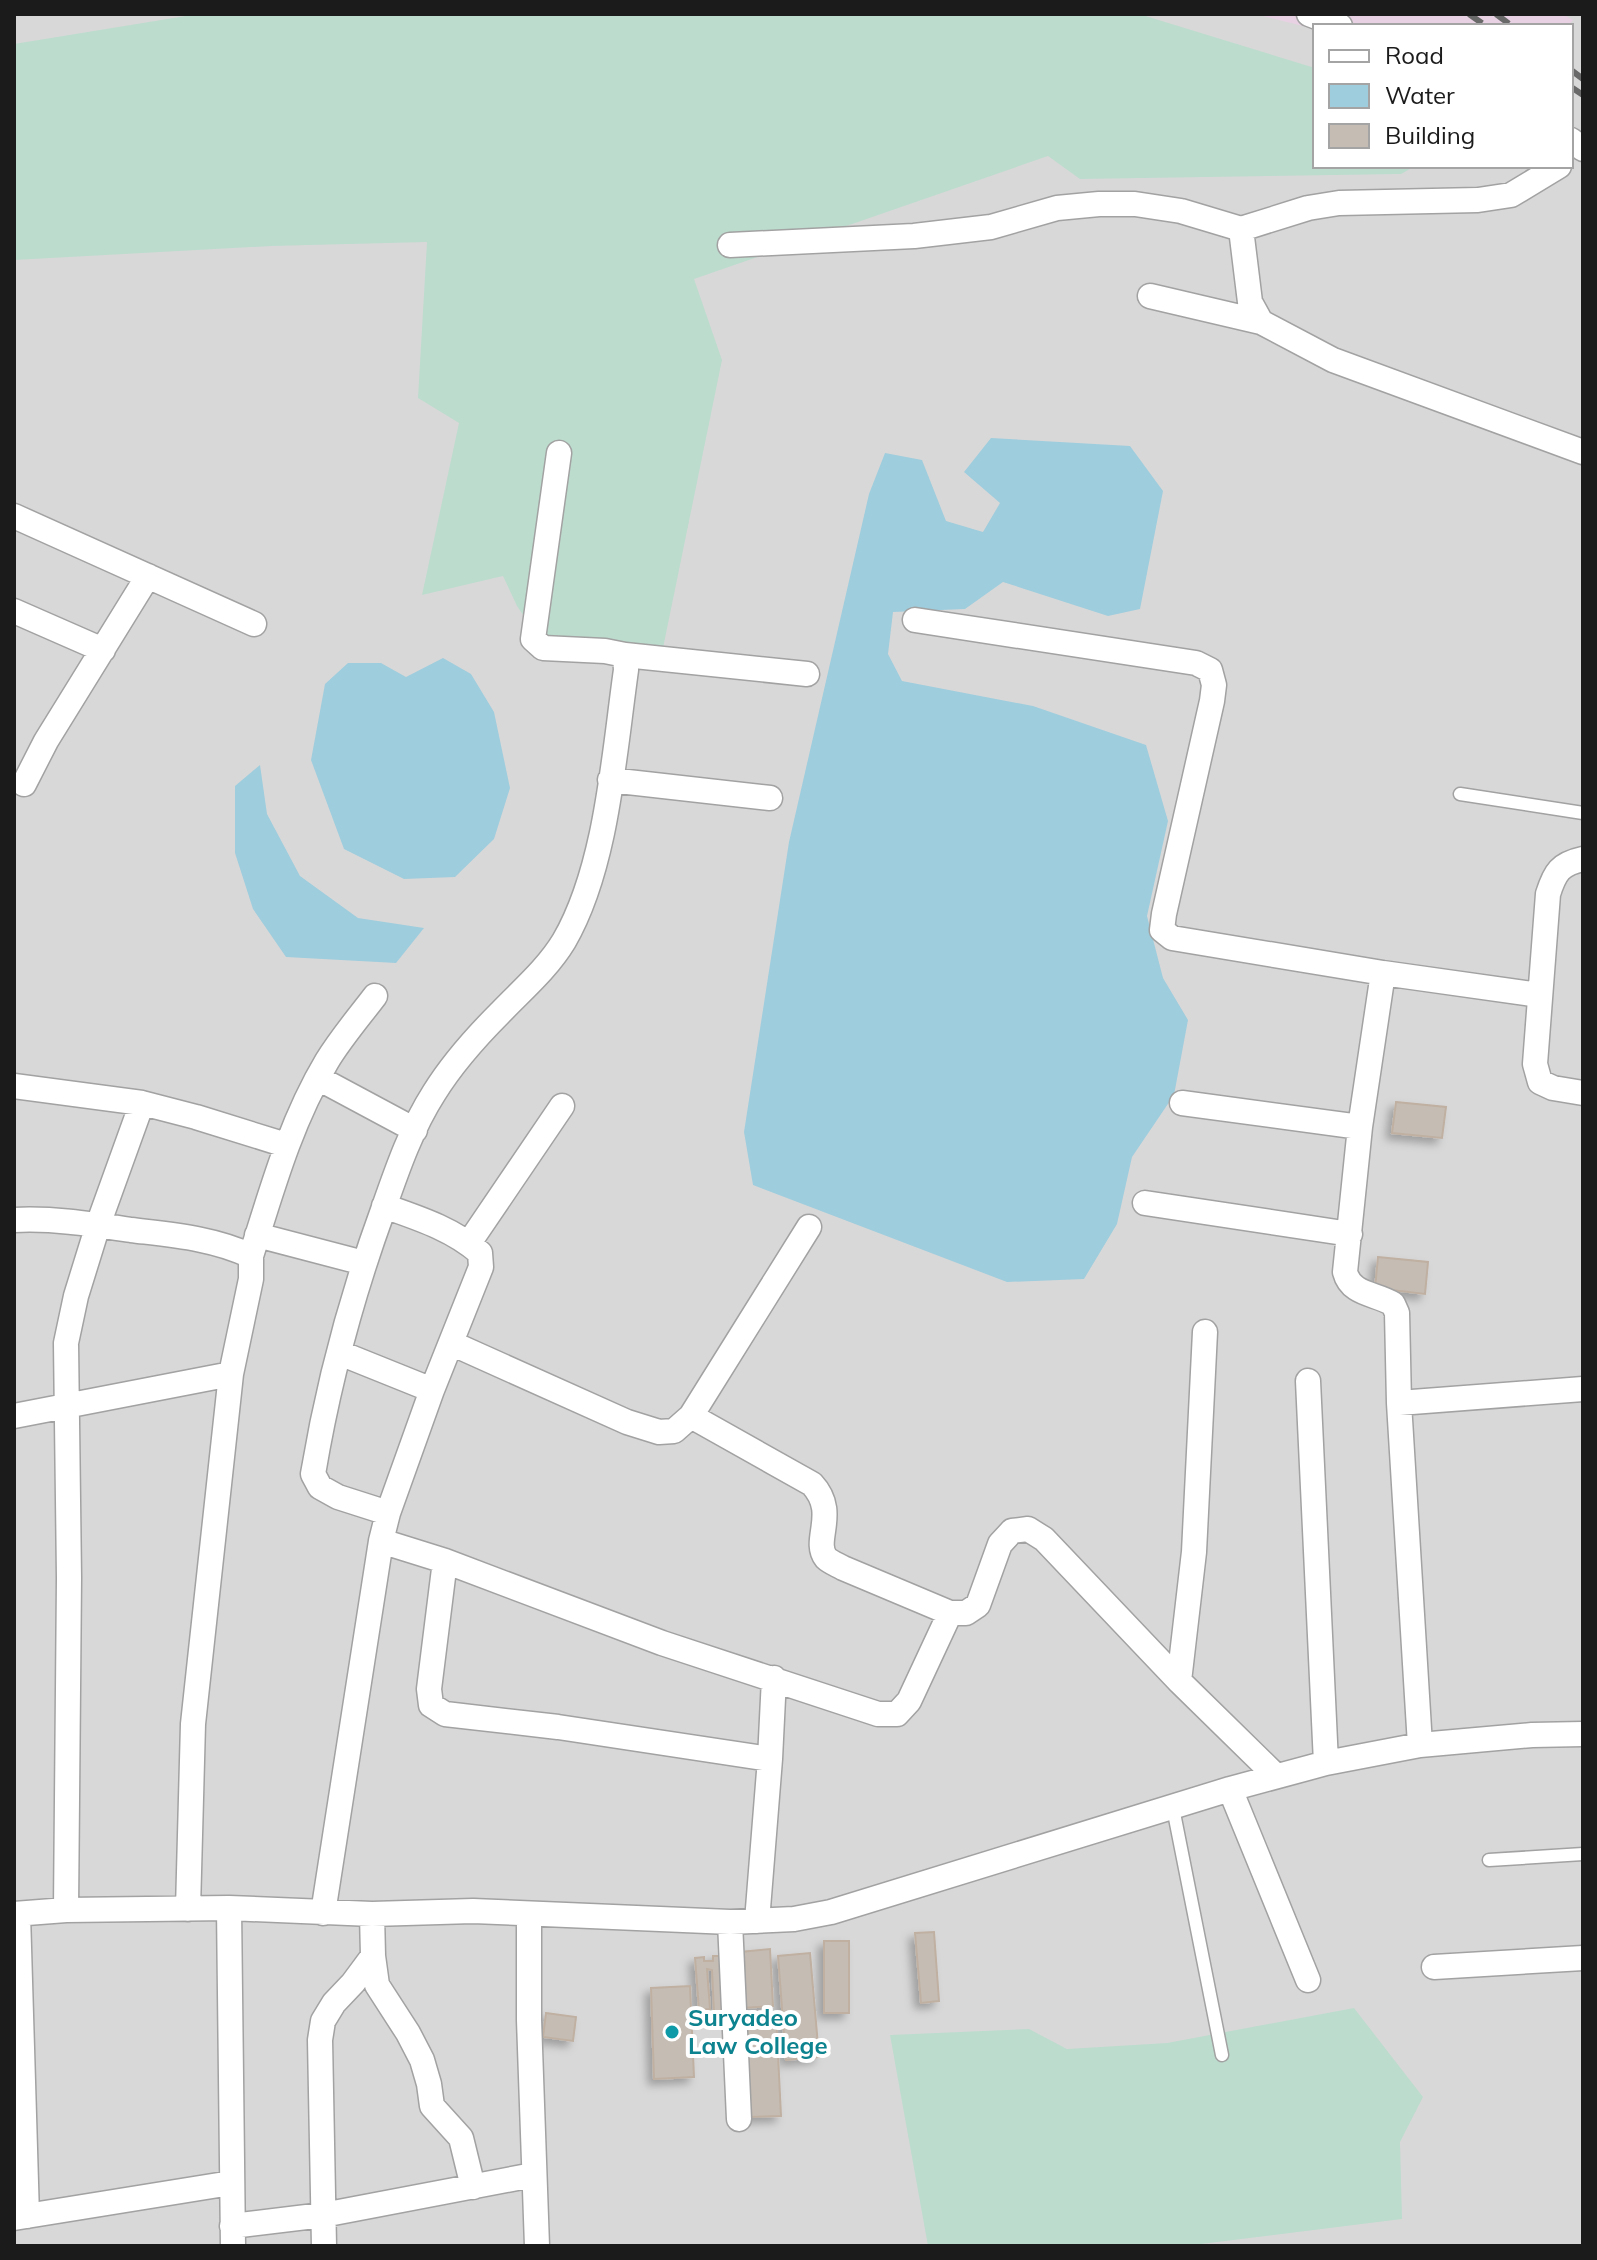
<svg xmlns="http://www.w3.org/2000/svg" width="1597" height="2260" viewBox="0 0 1597 2260" font-family="Mulish,sans-serif">
	<defs>
		<filter id="shadow"><feDropShadow dx="-5.5" dy="5.5" stdDeviation="4" flood-color="#0004"/></filter>
	</defs>
	<rect width="100%" height="100%" fill="#ede9e0"/>
	<path fill="#d9d8d8" fill-rule="evenodd" d="M14 14H1583V2246H14ZM1315 26H1571V166H1315Z"/>
	<path fill="#e7d1e2" d="M1255 14H1563L1573 20 1568 26H1315V29Z"/>
	<path fill="#bcdcce" d="M198 14H1139L1315 68V166H1415L1401 174 1080 179 1048 156 694 279 722 360 662 653 538 637 517 606 503 576 422 595 459 423 418 398 427 242 272 246 14 260V44Z
		M1354 2008 1423 2097 1400 2142 1402 2219 1185 2246H928L890 2035 1029 2029 1067 2049 1167 2043Z"/>
	<path fill="#9ecddd" d="M991 438 1130 446 1163 491 1140 609 1108 616 1003 582 965 609 893 612 888 654 902 681 1033 706 1146 745 1168 821 1147 916 1163 978 1188 1020 1174 1095 1132 1157 1117 1224 1084 1279 1007 1282 753 1185 744 1132 789 842 869 494 885 453 922 460 946 521 983 532 1000 503 964 472Z
		M443 658 471 674 494 712 510 788 494 839 455 877 404 879 344 849 311 760 325 684 348 663H381L406 677Z
		M260 765 267 814 300 876 358 918 424 928 396 963 286 957 253 909 235 853V786Z"/>
	<path fill="#c5bcb3" stroke="#bfb0a2" stroke-width="2" filter="url(#shadow)" d="M1396 1102 1446 1107 1442 1138 1392 1133Z
		M1378 1257 1428 1262 1425 1294 1375 1288Z
		M934 1932 939 2001 921 2003 915 1933Z
		M824 1941H849V2013H824Z
		M770 1949 773 2006 742 2008 740 1952Z
		M810 1953 819 2057 786 2060 778 1956Z
		M713 1956H726L729 2012 714 2013 712 1970 707 1969 710 2009 699 2010 695 1958 704 1957V1961H713Z
		M690 1986 694 2077 654 2079 651 1988Z
		M546 2013 576 2017 573 2041 543 2037Z
		M762 2014H776L781 2116 749 2117 745 2022H762Z"/>
	<g fill="none" stroke-linecap="round" stroke-linejoin="round">
		<g stroke="#a2a2a2" stroke-width="15">
			<path id="lane" d="M1460 794 1583 813
				M1173 1808 1222 2055
				M1489 1860 1583 1854"/>
		</g>
		<g stroke="#a2a2a2" stroke-width="27">
			<path id="street" d="M1309 14 1340 26
				M1571 140 1583 149
				M1559 166 1511 195 1478 200 1339 203 1308 208 1241 229 1250 302 1261 322 1333 360 1583 452
				M730 245 914 236 991 227 1057 208 1099 204H1135L1181 211 1241 229
				M1150 296 1261 322
				M14 516 254 624
				M14 611 103 650
				M915 620 1196 663 1210 670 1214 685 1212 701 1164 914 1162 930 1172 938 1383 973 1540 995
				M625 655 807 674
				M610 780 770 798
				M24 784 46 741 148 576
				M1583 859C1560 864 1555 872 1548 894L1535 1064 1540 1082 1553 1088 1583 1093
				M1383 973 1360 1127 1345 1272C1351 1295 1375 1293 1393 1304L1397 1313 1399 1403 1420 1745
				M318 1078 415 1130
				M14 1086 142 1103 196 1117 286 1145
				M1182 1103 1360 1127
				M1145 1203 1350 1234
				M14 1220C54 1218 91 1224 131 1230 172 1235 213 1238 251 1256V1279L231 1374 193 1724 188 1909
				M257 1235 364 1263
				M469 1243 562 1106
				M251 1256C272 1189 291 1121 327 1061 341 1038 359 1017 375 996
				M451 1343 627 1422 659 1432 674 1431 691 1416 809 1227
				M340 1353 432 1390
				M1308 1381 1326 1763
				M1399 1403 1583 1389
				M14 1416 231 1374
				M691 1416 812 1484C839 1513 812 1540 826 1558 830 1562 838 1565 843 1568L950 1613H966L978 1605 1000 1544 1012 1531 1028 1529 1044 1539 1179 1681 1276 1776
				M388 1513 338 1497 320 1487 313 1474C328 1384 352 1295 383 1210 397 1170 411 1129 434 1093 452 1064 476 1037 500 1013 522 990 547 969 564 941 607 867 614 754 626 670L625 655 605 651 543 648 533 639 559 453
				M381 1541 445 1561 662 1643 878 1714H897L909 1701 950 1613
				M445 1561 429 1689 431 1705 445 1714 558 1727 770 1759
				M1179 1681 1194 1552 1205 1332
				M1230 1789 1308 1980
				M229 1908 233 2246
				M66 1910 69 1578 66 1343 76 1296 98 1225 142 1103
				M323 1913 381 1541 388 1513 432 1390 481 1267 480 1253C453 1229 418 1218 384 1206
				M14 1914 66 1910 229 1908 372 1914 473 1911 730 1922 794 1919 831 1912 1230 1789 1326 1763 1420 1745 1532 1735 1583 1734
				M18 1914 27 2216
				M372 1914 373 1956 377 1985 408 2033 422 2060 429 2084 432 2106 461 2138 473 2187
				M529 1914V2020L537 2246
				M757 1921 770 1759 774 1678
				M730 1922 739 2119
				M1434 1967 1583 1958
				M14 2218 231 2183
				M232 2226 323 2215 533 2175
				M324 2246 320 2040 323 2021 334 2003 353 1983 373 1956"/>
		</g>
		<use href="#lane" stroke="#fff" stroke-width="12"/>
		<use href="#street" stroke="#fff" stroke-width="24"/>
		<path stroke="#696969" stroke-width="6" stroke-dasharray="16 16" stroke-linecap="butt" d="M1469 14 1486 26
			M1496 14 1512 26
			M1571 70 1583 79
			M1571 87 1583 95"/>
	</g>
	<circle fill="#0f9aa8" stroke="#fff" stroke-width="3" cx="672" cy="2032" r="8"/>
	<g text-anchor="middle" stroke-width="8" stroke-linejoin="round" paint-order="stroke">
		<g font-size="24" font-weight="bold" fill="#0d838f" stroke="#fff" text-anchor="start">
			<text x="688" y="2026">Suryadeo<tspan x="688" dy="28">Law College</tspan></text>
		</g>
	</g>
	<rect width="1597" height="2260" fill="none" stroke="#1b1b1b" stroke-width="32"/>
	<rect x="1313" y="24" width="260" height="144" fill="#ffffff" stroke="#a4a4a4" stroke-width="2"/>
	<rect x="1329" y="50" width="40" height="12" fill="#ffffff" stroke="#a4a4a4" stroke-width="2"/>
	<text x="1385" y="64" font-size="24" fill="#1b1b1b">Road</text>
	<rect x="1329" y="84" width="40" height="24" fill="#9ecddd" stroke="#a4a4a4" stroke-width="2"/>
	<text x="1385" y="104" font-size="24" fill="#1b1b1b">Water</text>
	<rect x="1329" y="124" width="40" height="24" fill="#c5bcb3" stroke="#a4a4a4" stroke-width="2"/>
	<text x="1385" y="144" font-size="24" fill="#1b1b1b">Building</text>
</svg>
